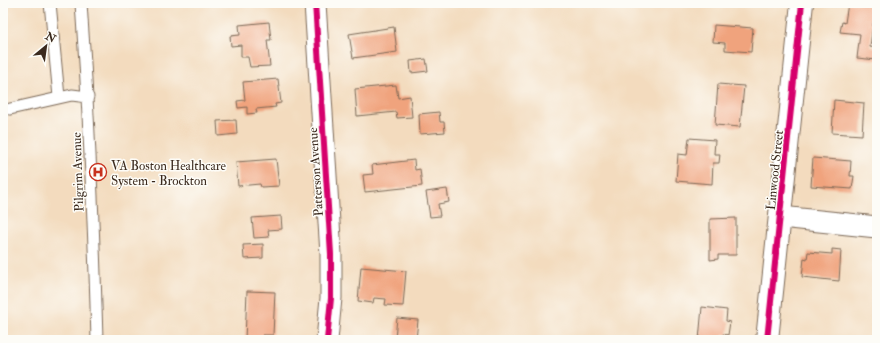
<svg xmlns="http://www.w3.org/2000/svg" width="880" height="343" viewBox="0 0 880 343" font-family="'IM FELL Double Pica',serif">
	<rect width="100%" height="100%" fill="#fdfcf7"/>
	<filter id="ink" filterUnits="userSpaceOnUse"><feTurbulence type="fractalNoise" baseFrequency=".025" numOctaves="2"/><feDisplacementMap in="SourceGraphic" scale="8" xChannelSelector="R" yChannelSelector="G"/><feConvolveMatrix kernelMatrix="1 2 1 2 8 2 1 2 1" color-interpolation-filters="sRGB"/></filter>
	<filter id="wash" filterUnits="userSpaceOnUse"><feTurbulence type="fractalNoise" baseFrequency=".012" numOctaves="4" result="noise"/><feDisplacementMap in="SourceGraphic" scale="16" xChannelSelector="R" yChannelSelector="G"/><feGaussianBlur stdDeviation="0.9" result="paint"/><feColorMatrix in="noise" values="0 0 0 0 0 0 0 0 0 0 0 0 0 0 0 0 0 1.4 0 .05"/><feComposite in="paint" operator="in"/></filter>
	<g filter="url(#wash)">
		<rect width="100%" height="100%" fill="#f3dbbe"/>
		<g id="blocks">
			<path fill="#f0a37d" d="M848 3H876L870 47 877 48V60L857 58 860 34 840 32 842 22 845 23Z
				M269 22 271 40H267L270 66 250 67 248 57H241V45L231 46 230 36 240 35 239 25Z
				M714 25 753 28 751 52 725 50V43L713 42Z
				M394 27 397 52 353 58 349 34Z
				M426 59 428 71 411 73 410 61Z
				M278 79 281 103 275 104 276 107 256 109 257 113 247 114V107L238 108 237 101 245 100 243 82Z
				M718 84 744 86 740 127 715 125Z
				M396 85 398 98 410 96 412 117 397 118 396 112 357 116 355 89Z
				M834 100 864 103 862 135 832 133Z
				M439 112 440 122H444L445 132 420 134 419 114Z
				M236 120 237 134 218 136 217 121Z
				M689 138 715 140 714 154H720L719 163H713L712 184 676 181 678 154 687 155Z
				M813 158 851 161 850 176H854L852 189 811 186Z
				M276 159 279 186 261 187 260 184 238 186 236 162Z
				M414 160 415 170 420 169 422 186 365 192 363 175 373 174 372 165Z
				M447 189 449 202 438 204 440 216 430 217 426 192Z
				M281 216 282 229 268 230 269 237 254 238 252 218Z
				M736 218V255H718V259L710 260V219Z
				M263 244V258L244 259 243 245Z
				M832 249 841 250 839 281 802 277 804 258 807 259 808 252 832 254Z
				M361 267 406 271 403 306 385 305 386 299 374 298 373 303 358 301Z
				M247 291 275 292 273 335H263V340H245Z
				M702 307 727 310 726 321 730 322 728 335 723 334V340H699Z
				M397 318 418 320 416 340H389V337L395 338Z"/>
		</g>
	</g>
	<g filter="url(#ink)">
		<use href="#blocks" fill-opacity="0" stroke="#7b6856" stroke-width="1"/>
		<g fill="none" stroke-linecap="round" stroke-linejoin="round">
			<g stroke="#7b6856" stroke-width="13">
				<path id="service" d="M50 3 59 97
					M81 3C89 115 94 227 97 340
					M10 109 72 95 88 97"/>
			</g>
			<g stroke="#7b6856" stroke-width="23">
				<path id="minor" d="M315 3 331 254V298L327 340
					M781 217 877 227"/>
			</g>
			<g stroke="#7b6856" stroke-width="24">
				<path id="tertiary" d="M767 340 802 3"/>
			</g>
			<use href="#service" stroke="#fff" stroke-width="11"/>
			<use href="#minor" stroke="#fff" stroke-width="21"/>
			<use href="#tertiary" stroke="#fff" stroke-width="22"/>
			<g stroke="#fdfcf7" stroke-width="8">
				<path id="cycleway" d="M315 3 331 254V298L327 340
					M767 340 802 3"/>
			</g>
			<use href="#cycleway" stroke="#d6006c" stroke-width="6"/>
		</g>
	</g>
	<defs>
		<g id="hospital-ring" transform="scale(0.9)"><circle r="9.5" fill="#fdfcf7" stroke="#c8321e" stroke-width="1.5"/><path d="M-5-5h3v3.5h4V-5h3V5h-3V1.5h-4V5h-3Z" fill="#c8321e"/></g>
	</defs>
	<g fill-rule="evenodd">
		<use href="#hospital-ring" x="98" y="172"/>
	</g>
	<g text-anchor="middle" stroke-width="3" stroke-linejoin="round" paint-order="stroke">
		<g font-size="13" fill="#3b2a1e" stroke="#fdfcf7" text-anchor="start">
			<text x="111" y="170">VA Boston Healthcare<tspan x="111" dy="15">System - Brockton</tspan></text>
		</g>
		<g font-size="13" fill="#3b2a1e" stroke="#fdfcf7">
			<text transform="translate(774 170) rotate(-84)" y="5">Linwood Street</text>
			<text transform="translate(77 172) rotate(-92)" y="5">Pilgrim Avenue</text>
			<text transform="translate(315 172) rotate(-94)" y="5">Patterson Avenue</text>
		</g>
	</g>
	<rect width="880" height="343" fill="none" stroke="#fdfcf7" stroke-width="16"/>
	<g transform="translate(46 46) rotate(29)" stroke="#fdfcf7" stroke-width="3" paint-order="stroke">
	<path d="M0-3L7 15L0 10L-7 15Z" fill="#3b2a1e"/>
	<text y="-6" font-size="11" font-weight="bold" text-anchor="middle" fill="#3b2a1e">N</text>
	</g>
</svg>
